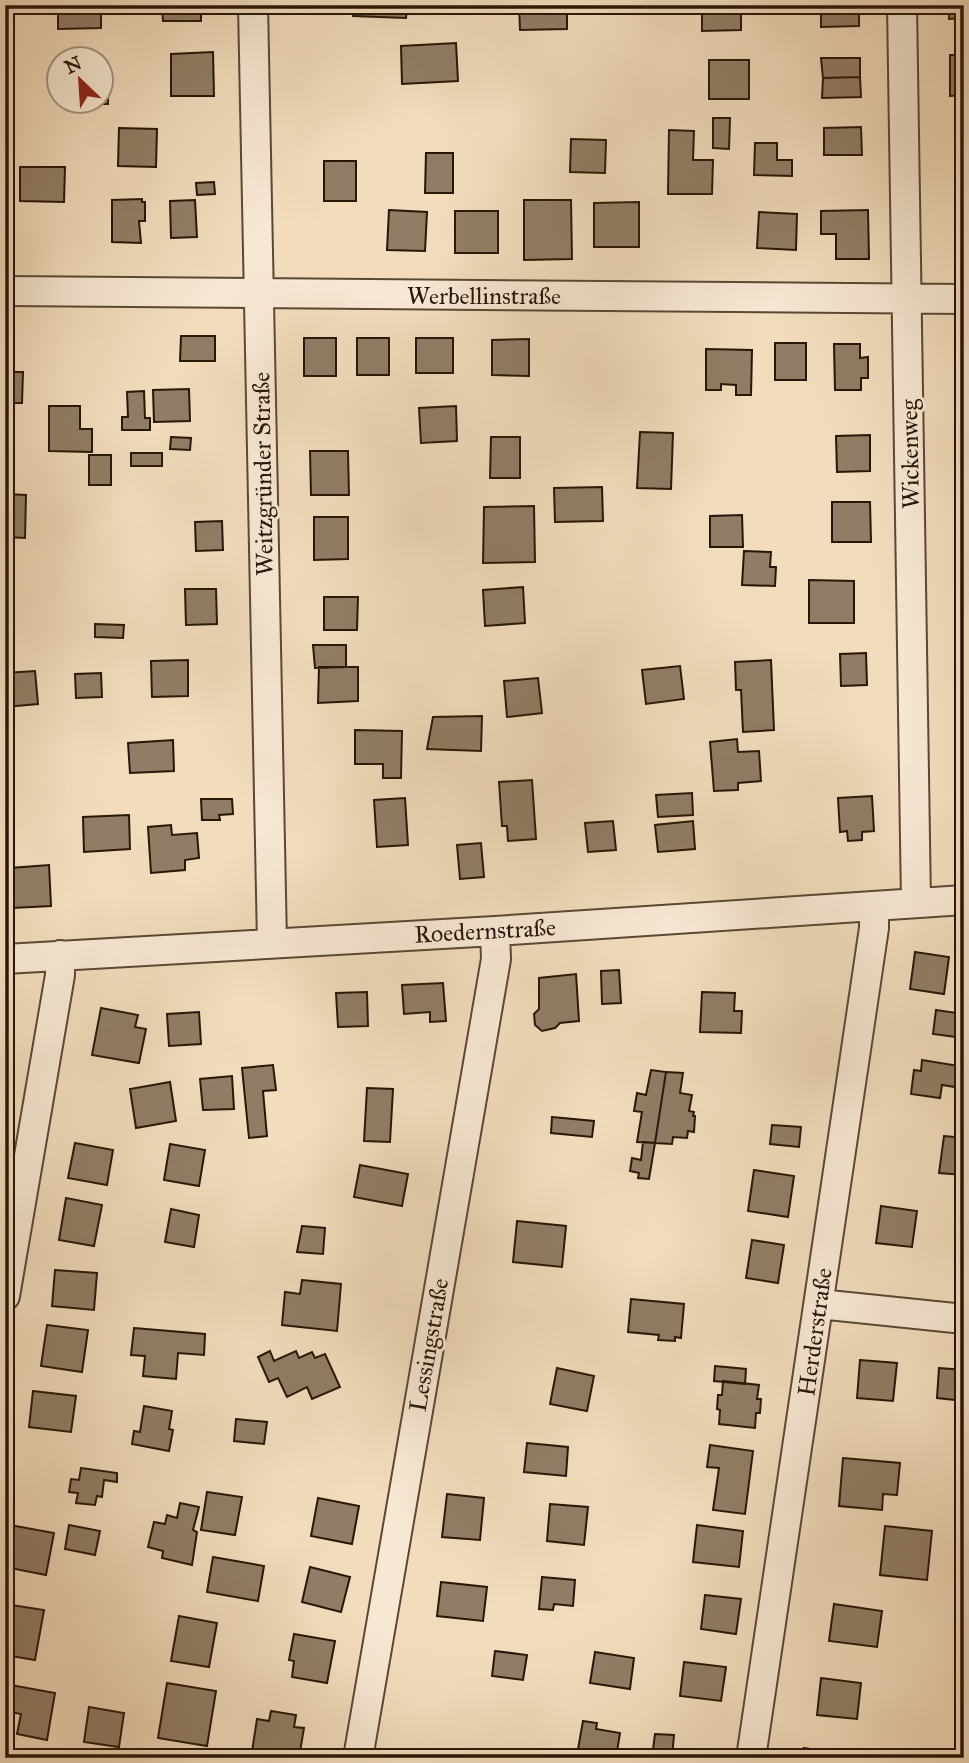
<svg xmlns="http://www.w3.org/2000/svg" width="969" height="1763" viewBox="0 0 969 1763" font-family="'IM FELL Great Primer',serif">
	<rect width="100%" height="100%" fill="#f2dcbc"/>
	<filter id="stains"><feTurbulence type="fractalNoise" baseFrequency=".00286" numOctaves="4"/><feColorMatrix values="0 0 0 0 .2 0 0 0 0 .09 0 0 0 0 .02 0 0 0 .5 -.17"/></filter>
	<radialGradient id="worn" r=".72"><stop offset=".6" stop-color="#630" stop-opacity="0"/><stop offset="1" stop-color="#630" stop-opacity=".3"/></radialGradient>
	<path fill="#917d66" stroke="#281609" stroke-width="2" d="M58 5H101V28L58 29Z
		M162 5H201V21H163Z
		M353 5H407L406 18 353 16Z
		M519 5H567V29L520 30Z
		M702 5H741V30L702 31Z
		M821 5H859V6L821 7Z
		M949 5H964V18L949 19Z
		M859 6V26L821 27V7Z
		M456 43 458 81 402 84 401 46Z
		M213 52 214 96H171V54Z
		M950 55H964V95L950 96Z
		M821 58H860V77L823 78Z
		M709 60H749V99H709Z
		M102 69H108V104H63V102H102Z
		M860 77 861 97 822 98 823 78Z
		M713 118H730L729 149 713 148Z
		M861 127 862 155H824V128Z
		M119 128 157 129 156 167 118 166Z
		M669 130 694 131 693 160H713L712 194H668Z
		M571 139 606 140 605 173 570 172Z
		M755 143H777V160H792V176L754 175Z
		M426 153H453V193H425Z
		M324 161H356V201H324Z
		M20 167H65L64 202 20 201Z
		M214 182 215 194 197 195 196 183Z
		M956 197H964V234H957Z
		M142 199V202H145V221H139L141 243 112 242V200Z
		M195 200 197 237 171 238 170 201Z
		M524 200H571L572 259 524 260Z
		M639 202V247H594V203Z
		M389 210 427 212 425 251 387 250Z
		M868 210 869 259H836V234H821V211Z
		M455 211H498V253H455Z
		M759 212 797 214 796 250 757 248Z
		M181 336H215V361H180Z
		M304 338H336V376H304Z
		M357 338H389V375H357Z
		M416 338H453V373H416Z
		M529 339V376L492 375V340Z
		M775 343H806V380H775Z
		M834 344H860V358L868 357V378H861V390H835Z
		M955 344H964V373H955Z
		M706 349 752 350 751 395H736V385L721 384V390H706Z
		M5 372H23L22 403H5Z
		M189 389 190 421 154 422 153 390Z
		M144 391 145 418H150V430H122V417H128L127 392Z
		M955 401H964V433H956Z
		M49 406H80V429H92V452L49 451Z
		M456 406 457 441 421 443 419 408Z
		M640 432 673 433 671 489 637 488Z
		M870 435V471L837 472 836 436Z
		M171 437 191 438 190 450 170 449Z
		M491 437H520V478H490Z
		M310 451H348L349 495H311Z
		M131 453H162V466H131Z
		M89 455H111V485H89Z
		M602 487 603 521 555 522 554 488Z
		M5 494 26 495 25 538 5 537Z
		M832 502H870L871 542H832Z
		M534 506 535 562 483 563 484 507Z
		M742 515 743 547H710V516Z
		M314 517H348V559L314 560Z
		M222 521 223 550 196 551 195 522Z
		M744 551 771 552 770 567H776L775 586 742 585Z
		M809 580 854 581V623H809Z
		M523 587 525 623 485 626 483 590Z
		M185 589H216L217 624 186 625Z
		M5 590H8L10 636H5Z
		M324 597H358L357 630H324Z
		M95 624 124 625 123 638 95 637Z
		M313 645H346V667L315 668Z
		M866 653 867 685 841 686 840 654Z
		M188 660V696L152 697 151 661Z
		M771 660 774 730 743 732 741 690H736L735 662Z
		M680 666 684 699 646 704 642 670Z
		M319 667H358V701L318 703Z
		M35 671 38 704 5 707V673Z
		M101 673 102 697 76 698 75 674Z
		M538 678 542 713 507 717 504 681Z
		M482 716 481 751 427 749 433 717Z
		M355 730 402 731 401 778H383V764H355Z
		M737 739 738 752 759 751 761 781 738 783V790L714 791 710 742Z
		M173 740 174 771 130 773 128 743Z
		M532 780 536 839 508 841 507 826H502L499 782Z
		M692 793 693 815 658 817 656 795Z
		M872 796 874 831 862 832V840L848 841 847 831 840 832 838 798Z
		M405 798 408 845 377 847 374 800Z
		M201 799H232L233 814 219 815 220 820H202Z
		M960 811H964V847H961Z
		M129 815 130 849 84 852 83 817Z
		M613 821 616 850 588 852 585 823Z
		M693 821 695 849 658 852 655 825Z
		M171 825 172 835 197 833 199 858 185 860V870L151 873 148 827Z
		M481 843 484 877 460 879 457 845Z
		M49 865 51 906 12 908 10 868Z
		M915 952 949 957 944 994 910 989Z
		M619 970 621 1003 602 1004 601 971Z
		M576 974 579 1021 560 1023 555 1028 542 1031 535 1025 534 1014 539 1009V978Z
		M443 983 446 1021 430 1022V1012L404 1014 402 985Z
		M367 992 368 1026 338 1027 336 993Z
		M702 992 735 993 734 1011H742L741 1033 700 1032Z
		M101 1008 138 1015 135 1027 146 1029 139 1063 92 1055Z
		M936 1010 964 1014V1038L933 1034Z
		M199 1012 201 1044 169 1046 167 1014Z
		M922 1060 959 1066 955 1087 942 1085 940 1098 911 1094 914 1070 921 1071Z
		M273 1065 276 1090 263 1091 267 1136 249 1138 242 1068Z
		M651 1070 666 1072 655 1143 637 1142 642 1112 634 1111 637 1093 646 1095Z
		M666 1072 683 1073 680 1093 692 1095 689 1111 694 1112 693 1116H695L694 1132 688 1131 687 1138 673 1137 672 1144 655 1143Z
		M232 1076 234 1109 203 1110 200 1079Z
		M170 1082 176 1121 136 1128 130 1089Z
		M367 1088 393 1089 390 1142 364 1141Z
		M552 1117 594 1121 592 1137 551 1133Z
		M772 1125 801 1127 799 1147 770 1144Z
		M944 1136 964 1138V1175L939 1173Z
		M643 1142 655 1143 649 1179 638 1178 639 1173 630 1171 632 1158 641 1160Z
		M75 1143 113 1150 107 1185 68 1178Z
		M170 1144 205 1150 199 1186 164 1180Z
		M360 1165 408 1174 402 1206 354 1197Z
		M754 1170 794 1176 788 1217 748 1211Z
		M66 1198 102 1205 94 1246 59 1240Z
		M881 1206 917 1211 912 1247 876 1243Z
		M171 1209 199 1215 194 1247 165 1242Z
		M517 1221 566 1226 562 1267 513 1262Z
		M302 1226 325 1228 323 1254 297 1252Z
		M752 1240 784 1245 778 1283 746 1278Z
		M960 1248H964V1280L957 1279Z
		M55 1270 97 1273 94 1310 52 1306Z
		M302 1280 341 1284 337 1331 282 1325 285 1292 300 1294Z
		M631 1299 684 1304 681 1338 675 1337V1341L658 1340 659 1335 628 1332Z
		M47 1325 88 1330 82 1372 41 1366Z
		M134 1328 205 1334 204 1355 178 1353 176 1379 143 1376 145 1356 131 1355Z
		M270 1351 274 1361 296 1351 299 1358 312 1352 315 1358 325 1354 340 1387 312 1399 307 1387 287 1397 278 1378 269 1382 258 1357Z
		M860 1360 897 1363 893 1401 857 1398Z
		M715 1366 746 1369 745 1384 714 1381Z
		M557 1368 594 1376 587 1411 550 1404Z
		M939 1368 964 1370V1401L937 1398Z
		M723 1381 759 1385 757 1399H761L760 1413H756L755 1428 719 1424 720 1410 717 1409 718 1395H722Z
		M33 1391 76 1396 71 1432 29 1427Z
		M144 1406 172 1411 169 1429 173 1430 169 1451 132 1444 134 1431 140 1432Z
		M236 1419 267 1422 264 1444 234 1441Z
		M527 1443 568 1447 566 1476 524 1472Z
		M710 1445 753 1451 745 1514 713 1510 719 1468 707 1467Z
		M843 1458 900 1463 897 1495 883 1494 882 1510 839 1506Z
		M81 1468 117 1473V1482L104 1480 102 1497 97 1496 95 1505 76 1503 78 1493 69 1492 71 1479 79 1480Z
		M207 1492 242 1497 235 1535 201 1530Z
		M447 1494 484 1498 480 1540 442 1537Z
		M318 1498 359 1506 352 1544 311 1536Z
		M180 1503 199 1507 193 1530 197 1532 192 1565 162 1558 163 1551 148 1547 154 1522 165 1524 167 1515 177 1518Z
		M550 1504 588 1507 584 1545 547 1541Z
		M10 1525 54 1533 46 1575 5 1567V1548Z
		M69 1525 100 1531 95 1555 65 1549Z
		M697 1525 743 1531 739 1567 693 1562Z
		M885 1526 932 1531 927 1580 880 1575Z
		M213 1557 264 1566 258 1601 207 1592Z
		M310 1567 350 1577 341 1612 302 1602Z
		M542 1577 575 1580 573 1606 554 1604 553 1610 539 1609Z
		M441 1582 487 1587 483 1621 437 1616Z
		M705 1595 741 1599 736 1634 701 1629Z
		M5 1604 44 1610 35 1660 5 1655Z
		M834 1604 882 1611 877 1647 829 1641Z
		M179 1616 217 1623 209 1667 171 1661Z
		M294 1634 335 1641 327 1683 292 1677 294 1661 289 1660Z
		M495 1651 527 1655 523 1680 492 1676Z
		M595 1652 634 1658 630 1689 590 1683Z
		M684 1662 726 1667 721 1701 680 1696Z
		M821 1678 861 1683 857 1719 817 1715Z
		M167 1683 216 1691 207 1746 158 1738Z
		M5 1684 55 1693 47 1740 17 1734 21 1714 5 1711Z
		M89 1707 124 1713 119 1747 84 1742Z
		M271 1711 296 1715 294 1727 304 1728 299 1758H251L257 1719 269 1721Z
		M583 1721 597 1723 596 1729 620 1733 616 1758 577 1755Z
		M655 1734 674 1735 672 1758 652 1757Z
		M804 1748 844 1754 843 1758H803Z"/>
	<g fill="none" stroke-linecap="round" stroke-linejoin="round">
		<g stroke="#5a4836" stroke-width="32">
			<path id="minor" d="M253 5 272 943
				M902 5 916 903
				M5 291 964 299
				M5 959 495 931 964 900
				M5 1296 60 975V955
				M819 1304 964 1319
				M358 1758 496 959 495 931
				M751 1758 874 928V906"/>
		</g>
		<use href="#minor" stroke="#f7e8d3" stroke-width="28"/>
	</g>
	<g text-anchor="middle" stroke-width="6" stroke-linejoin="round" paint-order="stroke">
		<g font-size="24" fill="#281609" stroke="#f7e8d3">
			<text x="484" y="304">Werbellinstraße</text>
			<text transform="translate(910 454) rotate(-91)" y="8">Wickenweg</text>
			<text transform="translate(263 474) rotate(-91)" y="8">Weitzgründer Straße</text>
			<text transform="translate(485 931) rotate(-3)" y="8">Roedernstraße</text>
			<text transform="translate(815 1332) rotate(-82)" y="8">Herderstraße</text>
			<text transform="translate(429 1345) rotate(-80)" y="8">Lessingstraße</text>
		</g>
	</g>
	<rect width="969" height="1763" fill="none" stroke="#f2dcbc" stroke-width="28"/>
	<rect x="7" y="7" width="955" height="1749" fill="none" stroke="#281609" stroke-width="3.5"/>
	<rect x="14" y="14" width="941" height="1735" fill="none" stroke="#281609" stroke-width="2"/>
	<g transform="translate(80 80) rotate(335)"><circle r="33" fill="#f7e8d3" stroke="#a49482" stroke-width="2"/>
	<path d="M0-5L12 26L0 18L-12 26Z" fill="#8f2418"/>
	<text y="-10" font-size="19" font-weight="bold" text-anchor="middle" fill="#281609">N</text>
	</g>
	<rect width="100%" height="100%" filter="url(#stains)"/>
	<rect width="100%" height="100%" fill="url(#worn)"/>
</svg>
